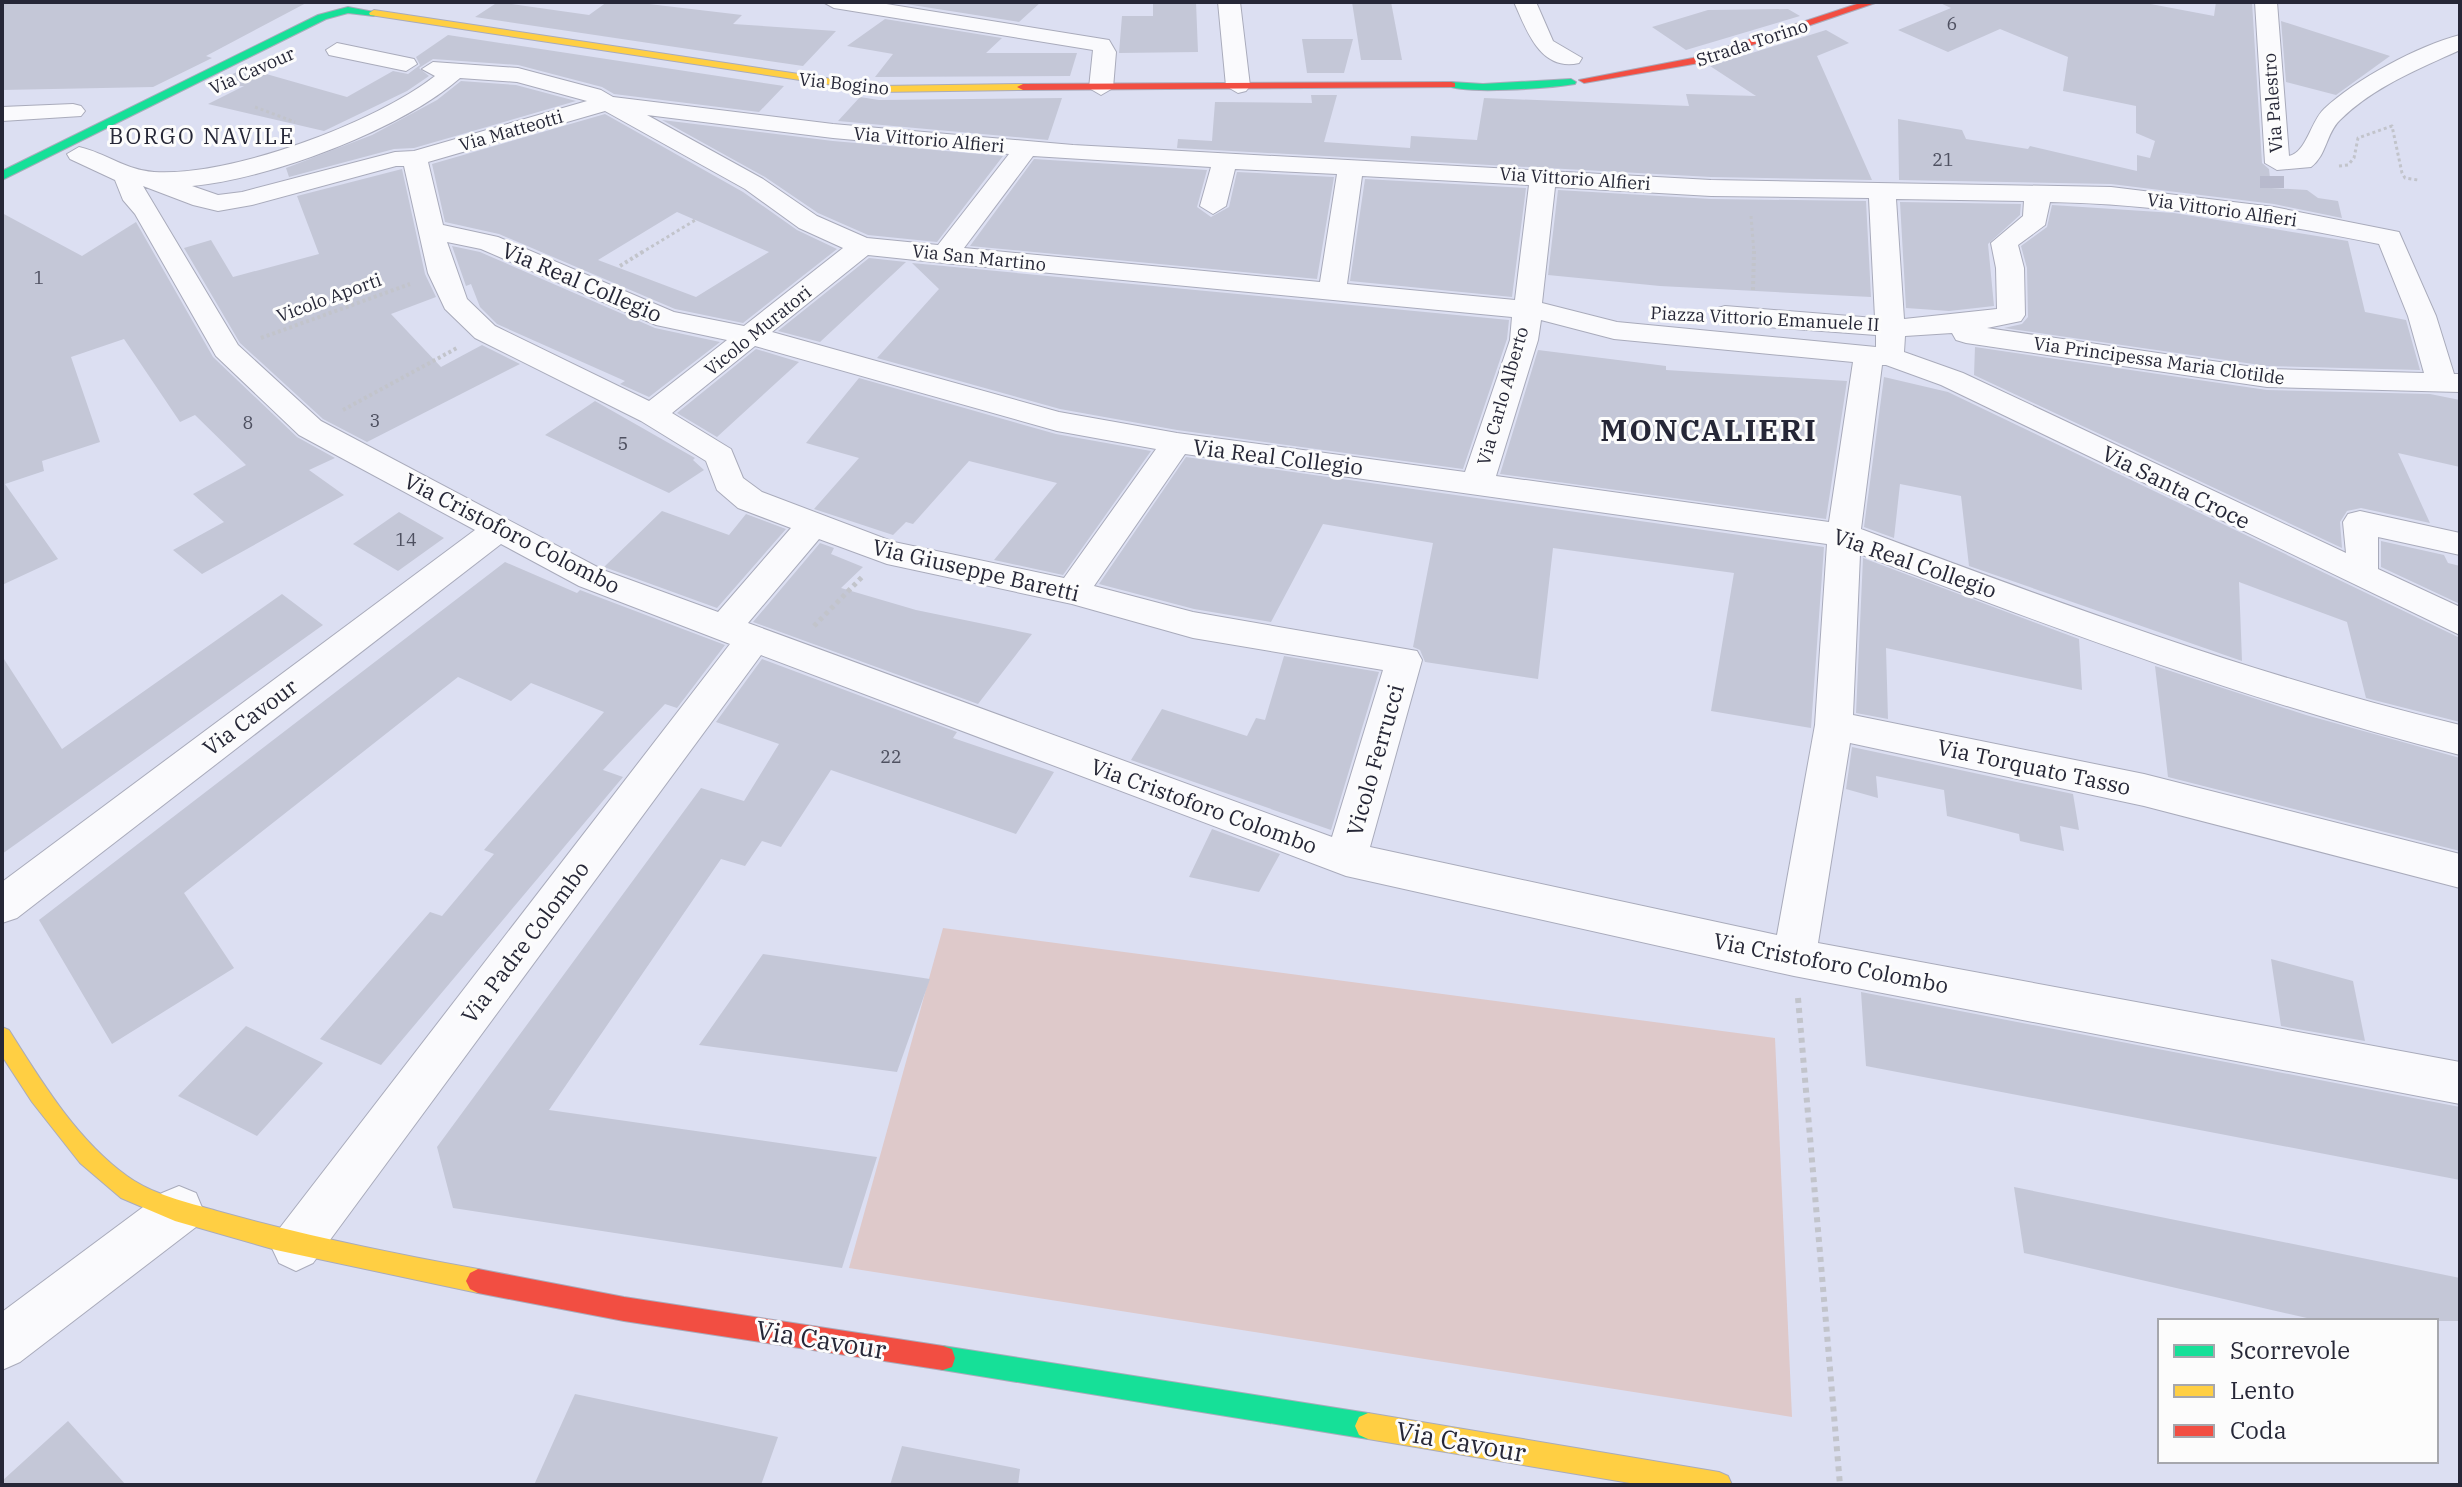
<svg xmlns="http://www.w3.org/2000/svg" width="2462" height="1487" viewBox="0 0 2462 1487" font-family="'IBM Plex Serif',serif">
	<rect width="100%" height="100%" fill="#dcdff2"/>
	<path fill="#dec9ca" d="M943 928 1775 1038 1792 1417 849 1268Z"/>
	<path fill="#c4c7d7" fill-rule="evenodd" d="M2 2H308L206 56 212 58 153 87 2 90Z
		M498 2 589 15 607 2H632L742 15 733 24 836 31 803 66 475 17Z
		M909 2H1041L1019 22 906 4Z
		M1153 2H1196L1198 52 1119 53 1122 16H1153Z
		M1352 2H1391L1402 60H1361Z
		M1938 2H2140L2214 16 2216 2H2252L2262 163 2269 169 2271 188 2307 190 2318 198 2338 201 2342 218 2274 204 2111 184 1899 180 1898 119 1962 130 1966 139 2028 149 2030 146 2137 171V155L2150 158 2155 141 2136 133V106L2063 91 2068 57 2000 29 1948 52 1898 30 1951 8Z
		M1788 9 1800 16 1686 50 1652 27 1708 10Z
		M885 19 1002 38 986 53H1077L1070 76 875 77 893 54 847 46Z
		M2281 21 2390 56 2336 95 2286 82Z
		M1826 30 1849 43 1817 56 1872 180 1711 177 1177 148 1178 139 1212 141 1215 102 1312 103 1311 95H1337L1324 142 1410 148 1411 136 1477 140 1484 98 1689 106 1686 94 1756 96 1710 66Z
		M448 35 784 86 759 112 614 94 602 87 518 65 433 59 419 68 429 76 407 91 324 131 208 104 244 86H208L245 68 347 97 393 71 408 74 420 65 416 57Z
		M1302 39H1353L1344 73H1307Z
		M461 81 516 85 576 101 414 148 394 149 289 177 286 168 372 135 437 100Z
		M860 97 879 100 1062 98 1048 140 838 121Z
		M605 114 743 192 797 230 837 249 743 323 675 309 499 234 445 222 432 164ZM677 212 769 252 696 297 598 260Z
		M662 120 833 141 1003 156 937 242 868 235 818 213 765 177Z
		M1034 159 1207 170 1197 207 1211 217 1229 207 1237 172 1334 177 1317 279 970 246Z
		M402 169 425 274 436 297 391 314 441 367 482 345 520 364 367 442 323 419 240 343 184 248 211 240 233 277 319 254 297 196Z
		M1365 179 1526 188 1512 297 1350 281Z
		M1558 190 1711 199 1866 201 1871 297 1660 286 1548 275Z
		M1900 202 2021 204 2020 215 1988 244 1994 306 1949 311 1906 308Z
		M2052 205 2174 213 2348 241 2365 312 2406 320 2420 370 2267 366 2004 328 2022 324 2028 317 2027 268 2021 246 2047 227Z
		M2 213 82 256 136 222 213 357 297 437 335 458 309 470 344 495 202 574 173 550 224 522 193 494 246 465 195 415 180 422 124 339 71 357 100 442 42 461 44 471 5 484 58 559 2 585Z
		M452 246 480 252 655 328 720 342 649 397 620 384 625 381 497 324 480 307 471 284 466 286Z
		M869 258 906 262 820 342 778 331Z
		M912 263 1509 320 1507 339 1463 469 1177 430 1060 409 877 358 939 289Z
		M1975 347 2267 390 2430 394 2460 400V467L2398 453 2430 523 2361 508 2347 511 2340 522 2342 548 1974 375Z
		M756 349 799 362 717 437 677 413Z
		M1538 350 1666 366V370L1847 381 1826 519 1500 474Z
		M1884 377 1948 392 2460 638V722L2366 698 2347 622 2239 582 2242 661 1969 566 1961 496 1900 484 1894 538 1864 527Z
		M859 378 1056 434 1151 451 1063 575 994 560 1057 483 969 461 913 524 906 522 893 535 814 509 859 458 806 443Z
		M595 401 695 458 693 460 704 470 669 493 545 435Z
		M1186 457 1824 547 1811 728 1711 711 1734 573 1553 548 1538 679 1425 662 1420 650 1413 647 1433 543 1323 524 1271 622 1194 609 1099 584Z
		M662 511 729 535 746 514 786 529 717 608 604 567Z
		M399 512 444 538 398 571 353 544Z
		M2381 541 2444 555 2448 563 2460 566V604L2381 567Z
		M820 543 834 548 831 554 863 567 841 588 916 610 1032 634 978 704 753 622Z
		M1863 558 2079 639 2082 690 1886 648 1888 719 1856 713Z
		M505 562 577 593 580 590 725 645 677 708 665 704 603 770 623 777 381 1065 320 1039 430 912 442 916 494 854 484 850 604 712 531 683 511 701 458 677 184 893 234 968 112 1044 39 920Z
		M282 594 323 625 2 854V656L62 749Z
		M1284 656 1379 672 1331 830 1131 760 1162 709 1247 736 1256 718 1265 720Z
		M762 659 957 732 953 738 1054 772 1016 834 831 770 781 847 762 841 745 866 721 859 549 1110 877 1157 842 1268 453 1208 437 1147 701 788 744 801 779 744 716 722Z
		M2155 666 2306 715 2460 758V851L2168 777Z
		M1852 747 2073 794 2079 830 2060 826 2064 851 2020 841 2019 834 1947 816 1944 790 1876 776 1878 798 1846 789Z
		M1212 829 1280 854 1259 892 1189 877Z
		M763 954 930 979 897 1072 699 1045Z
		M2271 959 2353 981 2365 1041 2281 1026Z
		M1861 992 2460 1107V1180L1866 1066Z
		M246 1026 323 1063 257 1136 178 1096Z
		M2014 1187 2460 1278V1321H2320L2024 1253Z
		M575 1394 778 1437 761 1485H534Z
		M68 1421 126 1485H2V1481Z
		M902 1446 1020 1469 1018 1485H890Z"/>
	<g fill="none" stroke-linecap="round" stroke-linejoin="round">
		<path stroke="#b8bacd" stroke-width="24" stroke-dasharray="24 12" stroke-linecap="butt" d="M2272 176V188"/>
		<g stroke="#a9abbb" stroke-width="2">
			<path id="street" d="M823 2H874L1109 40 1116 52 1113 88 1101 95 1089 88 1093 50 834 8Z
				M1218 2H1240L1250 86 1246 91 1238 93 1226 86Z
				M1514 2H1536L1553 41 1582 58 1579 63C1540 72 1526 29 1514 2Z
				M2255 2H2277L2289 156C2306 153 2311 121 2324 109 2356 79 2418 46 2460 35V50C2419 69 2373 87 2340 120 2326 133 2327 155 2311 167L2277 170 2265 163Z
				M337 43 414 59 417 64 406 71 329 55 326 50Z
				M433 62 518 68 601 90 613 97 833 124 1073 145 1711 180 2111 187 2274 207 2399 232 2436 316 2454 374H2460V392L2267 387 1966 343 1956 340 1952 333 1905 336 1904 352 1963 373 2346 553 2343 522 2348 514 2360 511 2460 533V555L2378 537V569L2460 607V635L1941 385 1886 365H1882L1861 529C2059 603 2255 676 2460 725V755C2254 703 2058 630 1860 554L1853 715 2144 774 2460 854V888L2144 806 1850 743 1818 943 2460 1062V1104L1794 976 1346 876 761 655 313 1263 296 1271 279 1263 271 1246 279 1229 730 644 579 586 501 544 17 918 2 923V882L475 530 299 435 216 356 135 214 123 200 115 180 70 159 67 154 79 147C106 153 125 170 154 172 230 177 375 123 435 76L422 69ZM460 78 517 82 587 101 414 151 395 152 242 192 218 195 192 186C270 179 402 129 460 78ZM605 111 745 189 799 228 843 248 744 326 674 312 498 237 443 225 428 162ZM647 115 833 138 1009 154 938 245 867 238 817 216 763 179ZM1033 156 1211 167 1200 206 1213 214 1226 206 1235 169 1337 174 1320 282 964 248ZM396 166H404L428 273 445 309 475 338 641 421 706 461 717 490 738 508 791 528 718 612 603 570 321 421 238 345 143 186 193 205 218 211 252 205ZM1362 176 1529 185 1515 300 1347 284ZM1555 187 1711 196 1869 198 1875 318 1725 306 1715 309 1711 315 1715 321 1725 324 1876 335V347L1617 322 1542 303ZM1896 199 2024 201 2023 216 1991 243 1996 268 1997 309 1904 319ZM2050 202C2161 204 2270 222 2379 244L2408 316 2424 373 2267 369 1987 328 2021 321 2025 315 2024 268 2018 245 2045 225ZM447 242 481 249 656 325 727 340 649 401 495 326 467 299ZM868 255 944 263 1512 317 1510 340 1465 472 1177 433 1059 412 772 332ZM1541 320 1614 339 1853 362 1829 522 1496 476 1538 340ZM755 346 1057 431 1156 449 1064 578 894 542 762 492 743 478 731 449 672 413ZM1185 454 1827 544 1815 725 1777 935 1370 847 1422 660 1417 651 1193 612 1094 586ZM819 539 887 564 1072 604 1193 638 1383 670 1332 837 748 623Z
				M73 104 81 106 85 111 81 116 2 121V107Z
				M179 1186 196 1193 203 1210 196 1227 20 1362 2 1370V1312L162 1193Z"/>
		</g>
		<g stroke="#a9abbb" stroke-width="2">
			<path id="fast" d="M348 7 379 13 374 16 348 13 326 19 2 180V171L318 15Z
				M1571 79 1576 82 1575 84C1552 88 1462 95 1446 85L1451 82 1483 84Z
				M943 1346 1368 1413 1377 1417 1381 1426 1377 1435 1368 1439 943 1370 934 1367 931 1358 934 1349Z"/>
		</g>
		<g stroke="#a9abbb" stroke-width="2">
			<path id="slow" d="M374 10 879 86 1023 84 1029 87 1023 90 879 92 370 15 369 13Z
				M2 1027 9 1030C41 1081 77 1140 127 1176 153 1195 187 1202 217 1211 303 1235 390 1253 478 1269L486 1273 490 1281 486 1289 478 1293 276 1250 175 1221 121 1198 80 1163 32 1102 2 1056Z
				M1368 1413 1719 1472 1728 1476 1732 1485H1642L1368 1439 1359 1435 1355 1426 1359 1417Z"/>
		</g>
		<g stroke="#a9abbb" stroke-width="2">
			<path id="jam" d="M1863 2H1878L1699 63 1584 83 1579 80 1693 58Z
				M1451 82 1455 83V87L1023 90 1017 87 1023 84Z
				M478 1269 624 1297 943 1346 952 1349 955 1358 952 1367 943 1370 624 1321 478 1293 470 1289 466 1281 470 1273Z"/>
		</g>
		<path stroke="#c2c4cb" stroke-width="3" stroke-dasharray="3 3" stroke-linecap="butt" d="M255 107 295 122
			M2339 166 2348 165 2354 158 2358 138 2392 126 2402 173 2405 178 2418 180
			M1751 216 1754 253
			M641 253 697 219"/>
		<path stroke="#c2c4cb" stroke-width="4" stroke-dasharray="3 3" stroke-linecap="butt" d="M620 266 644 251
			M1753 290 1754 251
			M261 338 410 284
			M343 410 457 348"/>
		<path stroke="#c2c4cb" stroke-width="5" stroke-dasharray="4 4" stroke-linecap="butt" d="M814 626 863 576"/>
		<path stroke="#c2c4cb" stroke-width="6" stroke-dasharray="5 5" stroke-linecap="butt" d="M1798 998 1840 1485"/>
		<use href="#street" fill="#fafafd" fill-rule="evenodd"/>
		<use href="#fast" fill="#16e098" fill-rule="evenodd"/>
		<use href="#slow" fill="#ffcf43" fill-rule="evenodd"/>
		<use href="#jam" fill="#f24e42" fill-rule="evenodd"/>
	</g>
	<g text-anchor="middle" stroke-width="6" stroke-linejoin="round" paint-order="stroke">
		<g font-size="18" fill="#4e5060">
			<text x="1952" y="30">6</text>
			<text x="1943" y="166">21</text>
			<text x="39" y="284">1</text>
			<text x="375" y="427">3</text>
			<text x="248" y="429">8</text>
			<text x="623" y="450">5</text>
			<text x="406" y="546">14</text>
			<text x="891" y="763">22</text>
		</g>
		<g font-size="18" fill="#262737" stroke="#fcfcfc">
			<text transform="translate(1752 43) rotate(-18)" y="6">Strada Torino</text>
			<text transform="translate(252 71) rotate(-24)" y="6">Via Cavour</text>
			<text transform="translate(844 84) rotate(6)" y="6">Via Bogino</text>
			<text transform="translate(2273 103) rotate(-94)" y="6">Via Palestro</text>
			<text transform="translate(511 131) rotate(-16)" y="6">Via Matteotti</text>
			<text transform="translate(929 140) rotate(5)" y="6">Via Vittorio Alfieri</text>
			<text transform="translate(1575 179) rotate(4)" y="6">Via Vittorio Alfieri</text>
			<text transform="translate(2222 210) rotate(8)" y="6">Via Vittorio Alfieri</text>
			<text transform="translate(979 258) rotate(6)" y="6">Via San Martino</text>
			<text transform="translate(329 298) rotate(-20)" y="6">Vicolo Aporti</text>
			<text transform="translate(1765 319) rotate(3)" y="6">Piazza Vittorio Emanuele II</text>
			<text transform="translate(758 331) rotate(-39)" y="6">Vicolo Muratori</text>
			<text transform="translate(2159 361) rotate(8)" y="6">Via Principessa Maria Clotilde</text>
			<text transform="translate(1503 396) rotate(-74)" y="6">Via Carlo Alberto</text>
		</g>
		<g font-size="22" letter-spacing="2" fill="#262737" stroke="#fcfcfc">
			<text x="202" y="144">BORGO NAVILE</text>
		</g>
		<g font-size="22" fill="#262737" stroke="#fcfcfc">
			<text transform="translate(582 282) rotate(23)" y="8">Via Real Collegio</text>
			<text transform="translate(1278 457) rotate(7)" y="8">Via Real Collegio</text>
			<text transform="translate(2176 487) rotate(26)" y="8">Via Santa Croce</text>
			<text transform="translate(512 533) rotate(27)" y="8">Via Cristoforo Colombo</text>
			<text transform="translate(1915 563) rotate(19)" y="8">Via Real Collegio</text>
			<text transform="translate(976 570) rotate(13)" y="8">Via Giuseppe Baretti</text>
			<text transform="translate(250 717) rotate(-37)" y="8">Via Cavour</text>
			<text transform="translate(1375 760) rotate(-74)" y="8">Vicolo Ferrucci</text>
			<text transform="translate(2034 767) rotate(12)" y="8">Via Torquato Tasso</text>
			<text transform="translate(1204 806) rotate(20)" y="8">Via Cristoforo Colombo</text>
			<text transform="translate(525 942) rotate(-53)" y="8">Via Padre Colombo</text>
			<text transform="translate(1831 963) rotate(11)" y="8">Via Cristoforo Colombo</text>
		</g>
		<g font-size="26" fill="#262737" stroke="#fcfcfc">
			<text transform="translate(821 1340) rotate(9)" y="9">Via Cavour</text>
			<text transform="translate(1461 1442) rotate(10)" y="9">Via Cavour</text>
		</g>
		<g font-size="30" font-weight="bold" letter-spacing="2" fill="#262737" stroke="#fcfcfc">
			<text x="1709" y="441">MONCALIERI</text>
		</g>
	</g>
	<rect width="2462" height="1487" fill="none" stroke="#262737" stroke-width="8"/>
	<rect x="2158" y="1319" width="280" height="144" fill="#fcfcfc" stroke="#a6a7ad" stroke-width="2"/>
	<rect x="2174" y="1345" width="40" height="12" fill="#16e098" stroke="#a6a7ad" stroke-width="2"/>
	<text x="2230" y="1359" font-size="24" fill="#262737">Scorrevole</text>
	<rect x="2174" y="1385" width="40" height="12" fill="#ffcf43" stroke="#a6a7ad" stroke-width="2"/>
	<text x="2230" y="1399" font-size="24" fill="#262737">Lento</text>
	<rect x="2174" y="1425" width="40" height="12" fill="#f24e42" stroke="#a6a7ad" stroke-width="2"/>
	<text x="2230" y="1439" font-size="24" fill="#262737">Coda</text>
</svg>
